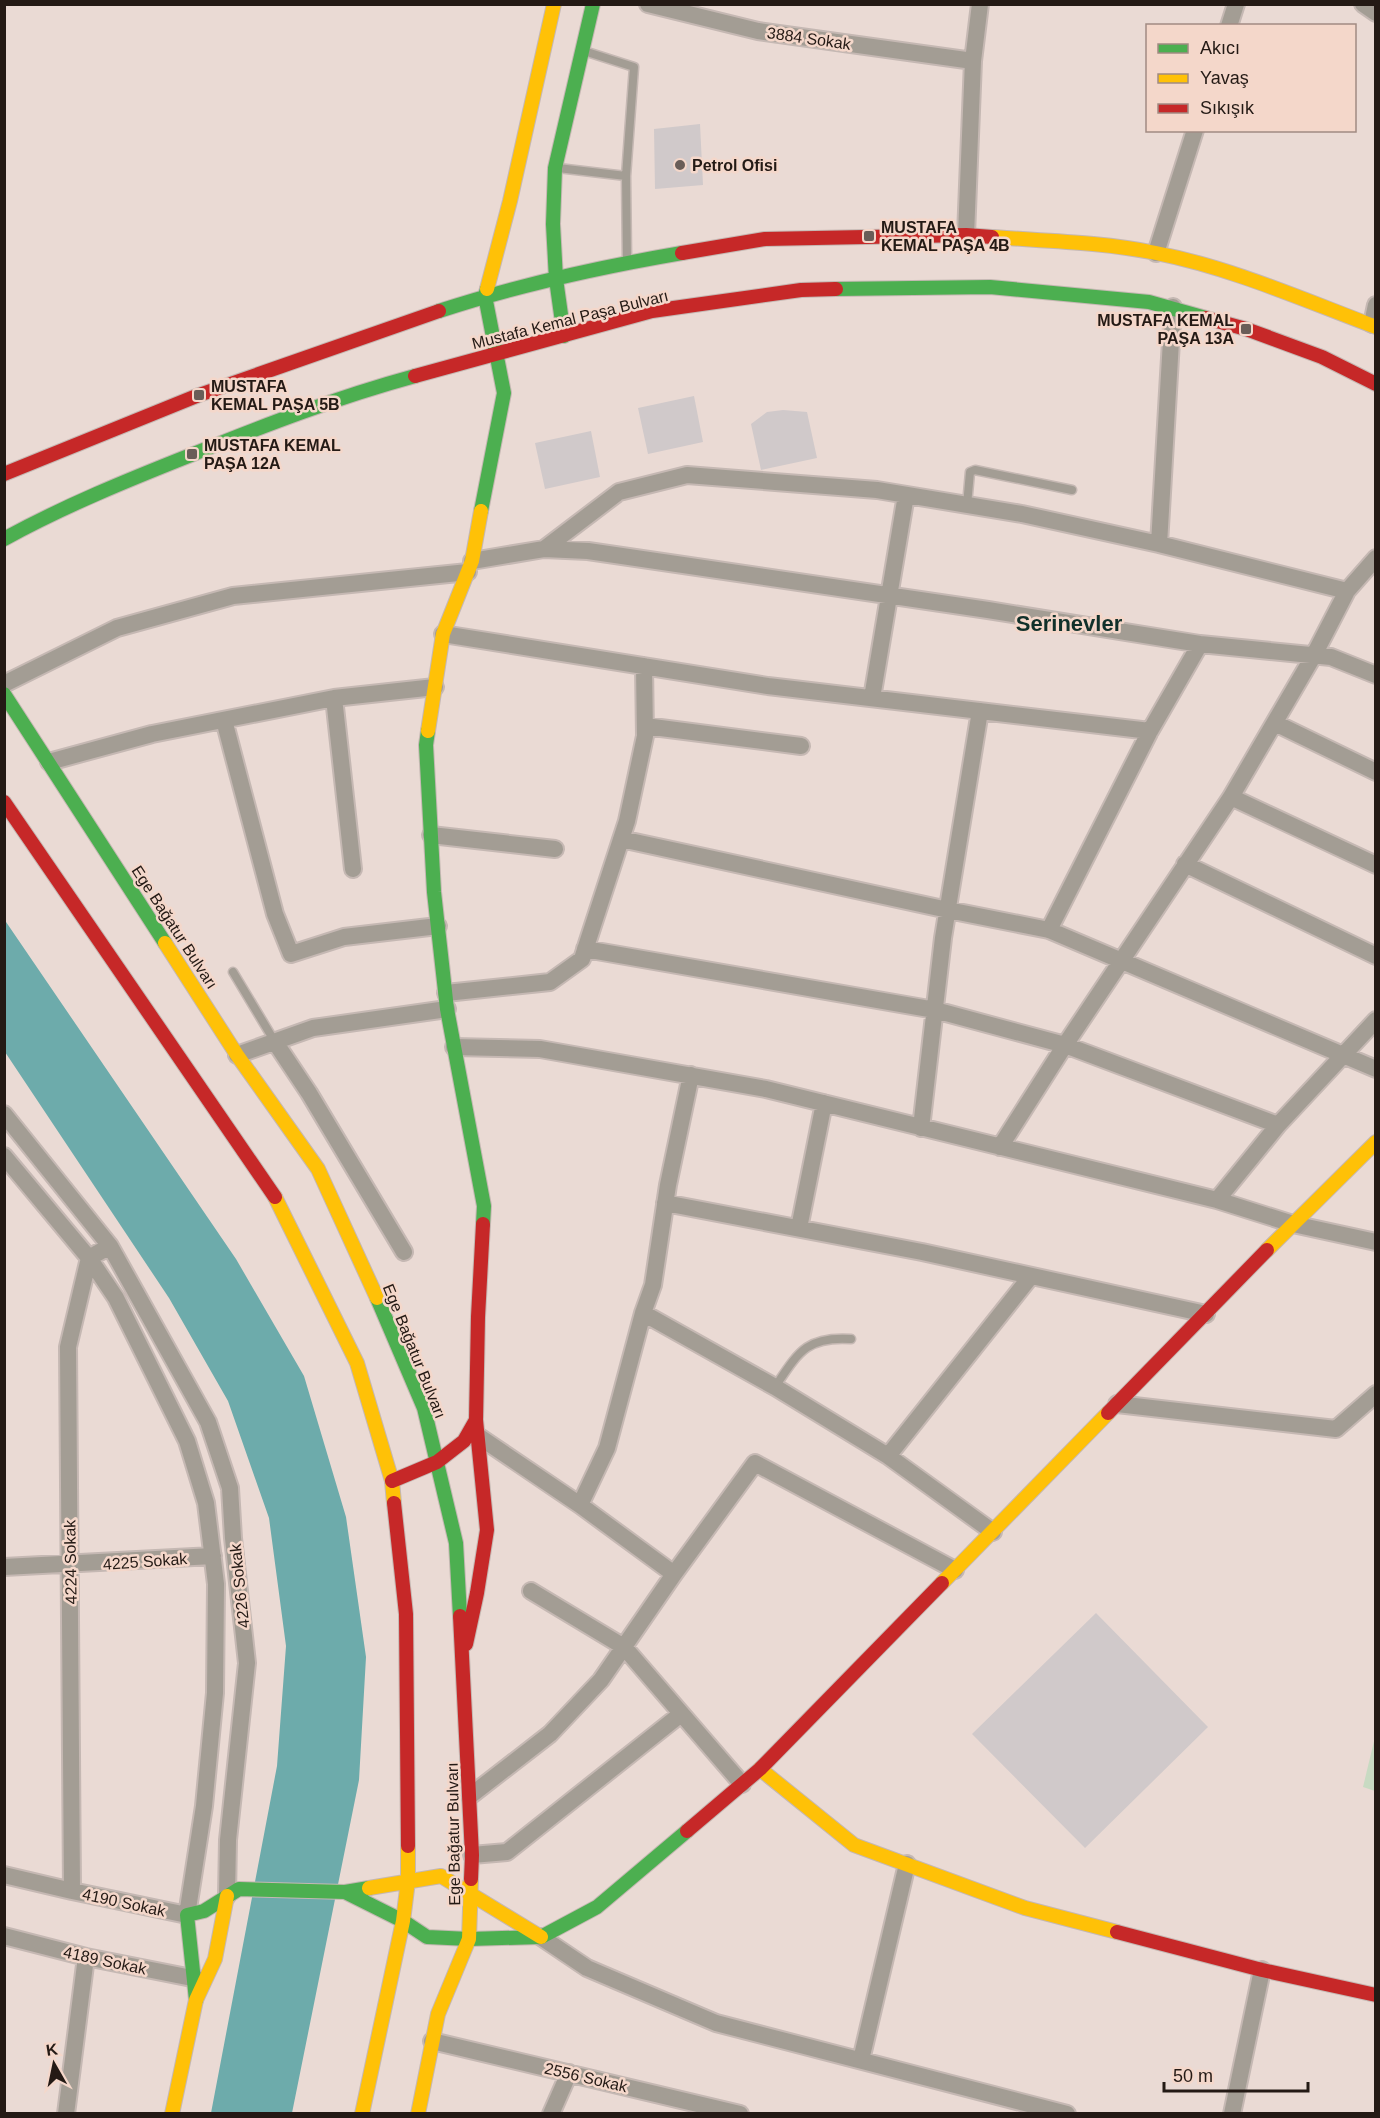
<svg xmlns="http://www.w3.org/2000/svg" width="1380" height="2118" viewBox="0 0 1380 2118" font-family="Arial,sans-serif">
	<rect width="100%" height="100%" fill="#eadad4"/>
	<path fill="#c8dac2" d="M1375 1737 1376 1791H1375L1363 1787Z"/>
	<path fill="#6dabab" d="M4 919 236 1259 304 1376 346 1517 366 1657 359 1780 292 2113H211L277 1766 286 1646 269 1518 228 1401 169 1298 5 1052Z"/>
	<path fill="#d0c9ca" d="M700 124 703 185 655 189 654 129Z
		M694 396 703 442 648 454 638 408Z
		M783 410 807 412 817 458 761 470 751 424 767 412Z
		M591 431 600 477 545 489 535 443Z
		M1096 1613 1208 1727 1085 1848 972 1734Z"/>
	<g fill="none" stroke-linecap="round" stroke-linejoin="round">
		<g stroke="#c5b8b3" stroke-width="11">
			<path id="lane" d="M584 51 634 67 626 176 627 259
				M558 168 626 176
				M967 505 970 472 975 470 1072 490
				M233 972 275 1042
				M775 1387C798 1353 806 1336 851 1339"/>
		</g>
		<g stroke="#c5b8b3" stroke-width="20">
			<path id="street" d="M648 4 758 31 973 61
				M1363 4 1376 13
				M1229 26 1236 4
				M966 235 973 61 980 4
				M1156 253 1195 130
				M1372 324 1376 305
				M1159 544 1173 307
				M544 549 619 492 687 475 877 490 1022 514 1159 544 1347 591
				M472 561 544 549 588 551 988 610 1200 644 1331 657 1376 675
				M443 634 768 686 1150 731
				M4 684 117 628 233 596 468 572
				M334 698 353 869
				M872 698 906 495
				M224 720 275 914 291 954 344 937 438 926
				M1275 723 1376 772
				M645 726 801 746
				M49 762 152 734 334 698 435 687
				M1231 797 1376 865
				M431 835 555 849
				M621 839 948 910 1049 930 1376 1069
				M1185 864 1376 956
				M1049 930 1150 731 1200 644
				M585 949 935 1010 1065 1045 1278 1125
				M446 993 550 982 582 959 627 821 645 736 644 666
				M275 1042 309 1093 404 1252
				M454 1047 540 1049 766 1089 1217 1200 1293 1224 1376 1242
				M237 1055 313 1028 447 1009
				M4 1114 110 1246 208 1422 230 1488 233 1538 247 1663 228 1840 227 1896
				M921 1128 943 938 980 711
				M1000 1147 1065 1045 1231 797 1314 655 1347 591 1376 558
				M4 1156 89 1258 116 1298 187 1441 206 1503 216 1584 215 1693 204 1806 187 1915 72 1891 4 1875
				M1217 1200 1278 1125 1376 1020
				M665 1203 922 1252 1206 1314
				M799 1228 824 1103
				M643 1313 775 1387 888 1456 993 1532
				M1117 1404 1336 1429 1376 1394
				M478 1436 580 1505 674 1574
				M888 1456 1031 1276
				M580 1505 607 1448 643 1313 653 1285 668 1185 691 1075
				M4 1567 213 1556
				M531 1591 624 1647 742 1784
				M470 1796 550 1734 601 1680 674 1574 755 1463 955 1570
				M472 1855 507 1852 681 1714
				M72 1891 68 1347 89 1258 110 1246
				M4 1936 86 1957 202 1980
				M541 1937 587 1968 716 2023 1067 2114
				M432 2041 740 2114
				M861 2060 907 1864
				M66 2114 86 1957
				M551 2114 569 2073
				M1232 2114 1262 1970"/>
		</g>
		<g stroke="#c5b8b3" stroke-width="16">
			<path id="fast" d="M836 289 990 287 1149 302 1206 318
				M439 311C518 285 600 267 682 253
				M564 336 556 279 553 224 555 168 593 4
				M481 511 504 393 485 296 487 289
				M4 539C64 506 128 480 191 455 265 425 338 397 415 376
				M4 694 165 943
				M428 731 426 745 434 892 447 1009 484 1206 483 1224
				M377 1298 424 1408 456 1543 460 1616
				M345 1892 403 1921 427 1937 469 1939 541 1937 597 1907 687 1831
				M196 2000 187 1915 204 1911 239 1889 345 1892 369 1888"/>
		</g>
		<g stroke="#c5b8b3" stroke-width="16">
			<path id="slow" d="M992 237C1047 241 1102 242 1156 253 1232 268 1304 300 1376 327
				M487 289 510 201 554 4
				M428 731 443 634 472 561 481 511
				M165 943 237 1055 318 1169 377 1298
				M275 1197 357 1363 392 1481 394 1503
				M1267 1250 1376 1142
				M942 1583 1108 1413
				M760 1769 854 1845 1025 1908 1117 1932
				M369 1888 441 1876 541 1937
				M172 2114 196 2000 215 1959 227 1896
				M362 2114 403 1921 408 1881V1846
				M418 2114 438 2014 469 1939 471 1879"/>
		</g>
		<g stroke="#c5b8b3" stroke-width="16">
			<path id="jam" d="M682 253 765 239 966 235 992 237
				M1206 318 1246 329 1322 357 1376 384
				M415 376 652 311 801 290 836 289
				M4 474 199 395 439 311
				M4 802 275 1197
				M1108 1413 1267 1250
				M392 1481 437 1462 464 1441 476 1420
				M394 1503 406 1614 408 1846
				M460 1616 472 1855 471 1879
				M466 1644 477 1593 487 1530 476 1420 478 1317 483 1224
				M687 1831 760 1769 942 1583
				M1117 1932 1262 1970 1376 1995"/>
		</g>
		<use href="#lane" stroke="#a39d94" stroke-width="8"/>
		<use href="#street" stroke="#a39d94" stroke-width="16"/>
		<use href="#fast" stroke="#4caf50" stroke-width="14"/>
		<use href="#slow" stroke="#ffc107" stroke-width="14"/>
		<use href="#jam" stroke="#c62828" stroke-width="14"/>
	</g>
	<g fill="#695d58" stroke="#f4d7ca" stroke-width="2">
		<circle cx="680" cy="165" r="6"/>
		<rect x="863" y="230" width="12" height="12" rx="3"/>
		<rect x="1240" y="323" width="12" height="12" rx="3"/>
		<rect x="193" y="389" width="12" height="12" rx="3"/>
		<rect x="186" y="448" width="12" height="12" rx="3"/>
	</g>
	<g text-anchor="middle" stroke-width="5" stroke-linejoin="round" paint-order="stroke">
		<g font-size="16" fill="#241a15" stroke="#f4d7ca">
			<text transform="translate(809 38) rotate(8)" y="6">3884 Sokak</text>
			<text transform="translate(570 319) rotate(-14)" y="6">Mustafa Kemal Paşa Bulvarı</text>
			<text transform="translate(175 927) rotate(57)" y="6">Ege Bağatur Bulvarı</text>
			<text transform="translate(415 1351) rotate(68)" y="6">Ege Bağatur Bulvarı</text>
			<text transform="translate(145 1561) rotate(-4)" y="6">4225 Sokak</text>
			<text transform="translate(70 1562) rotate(-91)" y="6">4224 Sokak</text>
			<text transform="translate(239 1586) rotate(-96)" y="6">4226 Sokak</text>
			<text transform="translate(453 1834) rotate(-91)" y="6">Ege Bağatur Bulvarı</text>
			<text transform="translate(124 1902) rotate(12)" y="6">4190 Sokak</text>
			<text transform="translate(105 1960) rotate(12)" y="6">4189 Sokak</text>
			<text transform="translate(586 2077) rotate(13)" y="6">2556 Sokak</text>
		</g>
		<g font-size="16" font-weight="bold" fill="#241a15" stroke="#f4d7ca" text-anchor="start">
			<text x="692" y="171">Petrol Ofisi</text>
			<text x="881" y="233">MUSTAFA<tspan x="881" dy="18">KEMAL PAŞA 4B</tspan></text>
			<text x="1234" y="326" text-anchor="end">MUSTAFA KEMAL<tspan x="1234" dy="18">PAŞA 13A</tspan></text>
			<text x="211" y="392">MUSTAFA<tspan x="211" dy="18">KEMAL PAŞA 5B</tspan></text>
			<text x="204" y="451">MUSTAFA KEMAL<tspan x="204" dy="18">PAŞA 12A</tspan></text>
		</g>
		<g font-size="22" font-weight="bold" fill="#10302a" stroke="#f4d7ca">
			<text x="1069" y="631">Serinevler</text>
		</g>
	</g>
	<rect width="1380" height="2118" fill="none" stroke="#241a15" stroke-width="12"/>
	<rect x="1146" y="24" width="210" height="108" fill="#f4d7ca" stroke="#a18b82" stroke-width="1.5"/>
	<rect x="1158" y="44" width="30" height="9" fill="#4caf50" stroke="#a18b82" stroke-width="1.5"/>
	<text x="1200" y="54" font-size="18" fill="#241a15">Akıcı</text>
	<rect x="1158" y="74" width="30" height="9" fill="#ffc107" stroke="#a18b82" stroke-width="1.5"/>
	<text x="1200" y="84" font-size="18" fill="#241a15">Yavaş</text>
	<rect x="1158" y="104" width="30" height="9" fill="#c62828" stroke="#a18b82" stroke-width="1.5"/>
	<text x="1200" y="114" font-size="18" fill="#241a15">Sıkışık</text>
	<g transform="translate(54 2064) rotate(351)" stroke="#f4d7ca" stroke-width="4.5" paint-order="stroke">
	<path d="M0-4.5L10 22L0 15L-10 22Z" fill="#241a15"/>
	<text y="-9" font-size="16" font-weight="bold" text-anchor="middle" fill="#241a15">K</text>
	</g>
	<path d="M1164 2082v9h144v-9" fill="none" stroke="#241a15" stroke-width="3"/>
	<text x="1173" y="2082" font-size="18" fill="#241a15" stroke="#f4d7ca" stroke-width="4.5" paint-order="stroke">50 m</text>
</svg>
